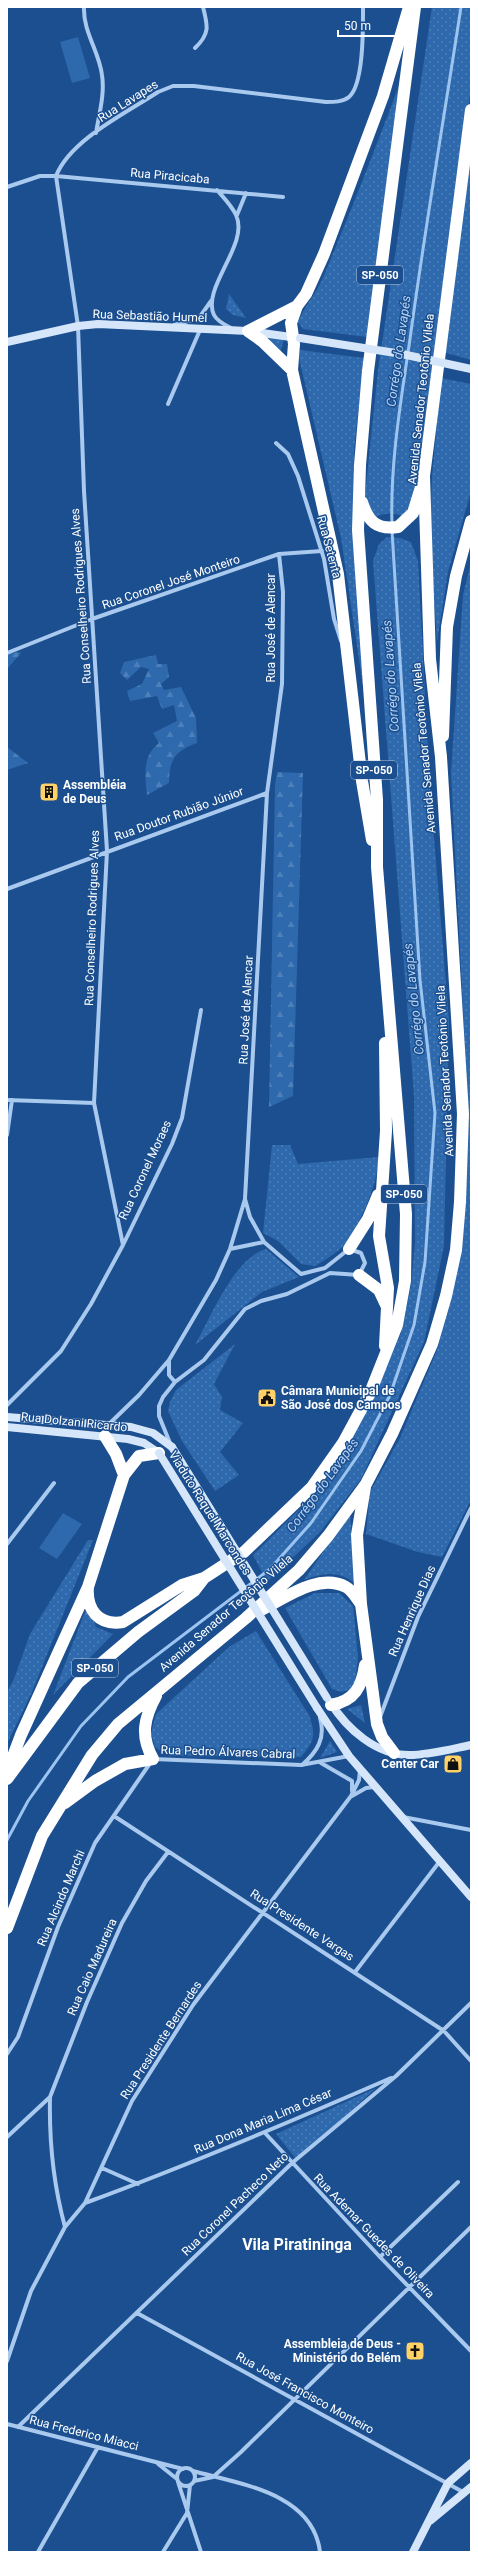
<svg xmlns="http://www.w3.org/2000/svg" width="478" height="2559" viewBox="0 0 478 2559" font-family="Roboto,sans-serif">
	<defs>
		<pattern id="grass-dots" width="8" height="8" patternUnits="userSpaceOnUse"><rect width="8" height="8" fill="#2e69ad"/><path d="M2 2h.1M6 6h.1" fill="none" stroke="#4d80b9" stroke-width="1.8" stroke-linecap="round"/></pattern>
		<pattern id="forest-firs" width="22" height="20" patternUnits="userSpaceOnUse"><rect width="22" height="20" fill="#2e69ad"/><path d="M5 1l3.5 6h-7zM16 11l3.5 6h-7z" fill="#4d80b9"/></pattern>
	</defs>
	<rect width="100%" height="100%" fill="#1b4f8f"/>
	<path fill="url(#grass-dots)" d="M432 7H471V87L414 522C393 509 383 512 362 524L378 370Z
		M407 64 367 337 303 329 298 322C304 307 315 295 322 280 352 209 380 137 407 64Z
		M471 154V360L443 352Z
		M229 294 246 318 233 315 226 309Z
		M265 337 284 339 280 353Z
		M300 350 364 358 354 450 353 543 366 707 341 538 299 358Z
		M441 378 471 384V491L448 572 437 642 430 538 432 477Z
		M387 537 400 538 411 542 418 561 430 789 449 1021 444 1246 424 1342 361 1479 320 1532 267 1582 253 1555 323 1486 375 1394 401 1333 411 1286 415 1243 414 1096 373 561 379 544Z
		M471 562V1500L442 1557 418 1552 366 1534 370 1492 400 1438 438 1348 458 1249 466 1150 464 1028 451 773 463 595Z
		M272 1145H290L298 1164 379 1157C378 1182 361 1224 345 1244 337 1253 325 1260 315 1266L301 1264 278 1241 263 1233Z
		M266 1249 299 1277 262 1292 195 1345C211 1317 234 1258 266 1249Z
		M235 1344 214 1384 222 1397 220 1410 243 1423 220 1452 239 1475 215 1491 182 1441 168 1411 170 1402 176 1390Z
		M350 1513 356 1584C338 1570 324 1573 304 1580Z
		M88 1540H93L32 1692 7 1744V1692L14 1679 30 1634Z
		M315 1593H339L353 1606 358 1657 355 1687 342 1692 332 1689 285 1608Z
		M88 1604 96 1627 113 1634 53 1695Z
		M256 1631 309 1715C316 1735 315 1740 301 1757L168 1756 155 1747 151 1733 156 1714 229 1647Z
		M361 1705 365 1723 347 1709Z
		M330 1741 337 1752 320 1758Z
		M376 2088 297 2160 276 2134Z"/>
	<path fill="url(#forest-firs)" d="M18 652 21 653 7 669V654Z
		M156 655 158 664H167L169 677 161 684 164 690 181 687 196 718 197 743C175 751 169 760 169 783L147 795C145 775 142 756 159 743L153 733 177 721 174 705 162 709 157 696 130 701 127 691 142 684 149 669 141 667 127 680 120 673 124 662Z
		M7 747 28 763 7 770Z
		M277 772 303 773 293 1096 269 1107 275 785Z"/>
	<path fill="#2e69ad" d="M78 37 90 78 72 83 60 42Z
		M63 1513 82 1524 57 1559 39 1548Z"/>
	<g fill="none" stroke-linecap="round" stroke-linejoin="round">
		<path stroke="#9cc4f0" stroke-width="3" d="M392 525C390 462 401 401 410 339 425 228 444 118 461 7
			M7 1840 28 1801 81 1726 128 1677 270 1569 311 1523 361 1451 390 1395 414 1325 425 1262 435 1113 420 980 392 531"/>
		<path stroke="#a9c9ee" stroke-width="4" d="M84 7C83 32 99 51 102 75 105 94 99 114 96 133
			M195 48C210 34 208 26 203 7
			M7 187 40 176H56L283 197
			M217 190C224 198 232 206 236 215 250 244 201 288 214 315 217 321 225 325 231 328
			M237 215 246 193
			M174 325 199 318 211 301
			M168 404 200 330
			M276 443 288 454 298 476 324 559 334 619 341 641
			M7 653 92 619 279 554 322 551
			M7 889 267 793
			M7 1100 94 1103
			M7 1135 12 1100
			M123 1245 94 1103 107 851 84 491 78 326 56 176C70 140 126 113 158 92L173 86H194L326 102C334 102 343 102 349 97 364 84 363 27 363 7
			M230 1249 264 1242
			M169 1361V1375L175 1382
			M7 1405 61 1351 91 1304 123 1245 172 1144 182 1118 201 1010
			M108 1425 139 1395 169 1360 216 1280 230 1249 245 1199 267 793 282 684 283 592 279 554
			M170 1443 159 1416V1406L163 1397 175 1382 204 1360 245 1309 261 1301 287 1294 330 1273 359 1275 365 1263 361 1253 349 1249 325 1268 301 1274 264 1242 250 1217 245 1199
			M7 1544 54 1483
			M380 1717 418 1617 471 1508
			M321 1763 352 1781V1791
			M302 1765C317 1752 326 1738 320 1718
			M352 1796 366 1788 375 1787
			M114 1816 444 2031 471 2061
			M403 1817 471 1830
			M355 1972 440 1861
			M7 2054 18 2037 58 1927 95 1843 153 1759 301 1765 349 1756
			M50 2097C49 2142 53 2183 65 2227
			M265 2133 380 2257 471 2351
			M7 2137 50 2097 87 2002 122 1923 146 1881 168 1852
			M102 2168 138 2184
			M85 2203C189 2165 290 2122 391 2078
			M380 2257 458 2182
			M137 2313 463 2492
			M7 2361 31 2291 65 2227 85 2203 132 2101 193 2005 351 1796 359 1780 360 1770
			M7 2424 183 2469
			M18 2427 292 2163 396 2076 471 2003
			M157 2463 177 2479
			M177 2477a9 9 0 1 1 18 0a9 9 0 1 1-18 0Z
			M193 2471C240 2484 313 2493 320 2552
			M194 2481 213 2477 241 2452 471 2227
			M178 2482 201 2552
			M38 2552 98 2447
			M163 2552 187 2513 190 2485"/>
		<path stroke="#d6e6fa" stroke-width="8" d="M7 342 78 326 98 324 248 331 298 338
			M7 1417 131 1427 153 1433 172 1447
			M7 1427 128 1439 144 1443 159 1453
			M330 1702C347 1729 376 1755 409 1755 429 1755 451 1749 471 1745
			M317 1708 349 1756 471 1897
			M430 2521 471 2487
			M413 2552 448 2483 471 2463"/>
		<path stroke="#fff" stroke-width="12" d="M297 306 291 323 294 344 292 370 338 574 362 781 372 840
			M248 331 297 306 306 294 324 254 383 96 409 7
			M248 331 262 341 292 370
			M362 502C368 521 376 530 398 527L413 513 421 487
			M443 736 447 627 456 576 471 521
			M349 1249 368 1219 378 1195
			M359 1275 379 1290 387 1307
			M385 1346 388 1288 379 1236 386 1131 385 1043
			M105 1436 116 1454 124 1475
			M365 1487 357 1535 361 1604 377 1724 382 1737 394 1753
			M88 1587C86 1610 99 1626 123 1622L182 1585 204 1578
			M259 1611C284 1599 318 1572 346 1587 352 1590 357 1599 361 1604
			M331 1705C355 1701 362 1686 365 1665
			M7 1772 21 1735 88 1587 124 1475 139 1456 159 1453
			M7 1779 78 1683 138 1632 194 1591 204 1578 244 1552 312 1487 343 1443 370 1393 397 1325 405 1281 406 1214 377 867V800L358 530 360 465 368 371 415 7
			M65 1803 95 1781 125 1764 153 1759C140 1736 144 1718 156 1696
			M7 1928 42 1836 92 1755 118 1724 246 1618 299 1570 328 1536 366 1484 392 1434 432 1344 446 1296 456 1250 460 1202 463 1114 441 757 430 659 424 476 471 110"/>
		<path stroke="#d6e6fa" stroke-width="8" d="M300 338 402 354 471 369
			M172 1447 327 1698
			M159 1453 317 1708"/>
	</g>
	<defs>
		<g id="building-square" transform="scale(1)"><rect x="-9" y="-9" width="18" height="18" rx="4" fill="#ffd166" stroke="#1b4f8f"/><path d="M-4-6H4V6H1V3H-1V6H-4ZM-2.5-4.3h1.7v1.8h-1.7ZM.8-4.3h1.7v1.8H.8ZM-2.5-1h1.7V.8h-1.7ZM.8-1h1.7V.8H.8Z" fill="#111"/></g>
		<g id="civic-square" transform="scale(1)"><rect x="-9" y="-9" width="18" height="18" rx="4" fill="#ffd166" stroke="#1b4f8f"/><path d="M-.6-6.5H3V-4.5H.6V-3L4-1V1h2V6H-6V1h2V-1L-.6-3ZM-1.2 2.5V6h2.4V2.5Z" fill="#111"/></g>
		<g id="shop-square" transform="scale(1)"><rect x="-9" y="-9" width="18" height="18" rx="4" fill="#ffd166" stroke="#1b4f8f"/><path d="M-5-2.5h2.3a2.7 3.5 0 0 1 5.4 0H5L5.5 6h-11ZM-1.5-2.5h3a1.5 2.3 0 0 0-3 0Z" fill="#111"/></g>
		<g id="church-square" transform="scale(1)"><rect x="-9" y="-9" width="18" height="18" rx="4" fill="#ffd166" stroke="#1b4f8f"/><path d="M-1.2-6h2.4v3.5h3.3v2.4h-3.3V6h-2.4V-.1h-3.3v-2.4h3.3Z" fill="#111"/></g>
	</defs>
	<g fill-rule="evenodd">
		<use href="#building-square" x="49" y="792"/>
		<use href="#civic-square" x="267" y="1398"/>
		<use href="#shop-square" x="453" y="1764"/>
		<use href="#church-square" x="415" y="2351"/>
	</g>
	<g text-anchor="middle" stroke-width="3" stroke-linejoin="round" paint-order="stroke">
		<g fill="#1b4f8f" stroke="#bbcadd" stroke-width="1">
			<rect x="357" y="266" width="46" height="18" rx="3"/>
			<rect x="351" y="761" width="46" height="18" rx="3"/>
			<rect x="381" y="1185" width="46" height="18" rx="3"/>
			<rect x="72" y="1659" width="46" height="18" rx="3"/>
		</g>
		<g font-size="11" font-weight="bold" fill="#fff">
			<text x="380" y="279">SP-050</text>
			<text x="374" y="774">SP-050</text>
			<text x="404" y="1198">SP-050</text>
			<text x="95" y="1672">SP-050</text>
		</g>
		<g font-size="12" fill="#fff" stroke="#1b4f8f">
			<text transform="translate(128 101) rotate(-32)" y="4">Rua Lavapes</text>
			<text transform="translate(170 176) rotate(5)" y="4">Rua Piracicaba</text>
			<text transform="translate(150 316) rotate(2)" y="4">Rua Sebastião Humel</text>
			<text transform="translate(421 399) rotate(-84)" y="4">Avenida Senador Teotônio Vilela</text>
			<text transform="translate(329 547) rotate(75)" y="4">Rua Setenta</text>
			<text transform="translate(171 582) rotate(-19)" y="4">Rua Coronel José Monteiro</text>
			<text transform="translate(81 596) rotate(-94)" y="4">Rua Conselheiro Rodrigues Alves</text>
			<text transform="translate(271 628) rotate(-90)" y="4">Rua José de Alencar</text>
			<text transform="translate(424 748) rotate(-95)" y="4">Avenida Senador Teotônio Vilela</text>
			<text transform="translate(179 814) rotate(-20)" y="4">Rua Doutor Rubião Júnior</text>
			<text transform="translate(92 918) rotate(-88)" y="4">Rua Conselheiro Rodrigues Alves</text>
			<text transform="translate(246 1010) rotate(-87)" y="4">Rua José de Alencar</text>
			<text transform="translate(445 1071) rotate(-93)" y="4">Avenida Senador Teotônio Vilela</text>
			<text transform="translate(145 1170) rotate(-65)" y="4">Rua Coronel Moraes</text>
			<text transform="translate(74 1422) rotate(6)" y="4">Rua Dolzani Ricardo</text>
			<text transform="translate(210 1513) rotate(58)" y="4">Viaduto Raquel Marcondes</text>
			<text transform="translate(412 1611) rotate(-66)" y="4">Rua Henrique Dias</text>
			<text transform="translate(226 1613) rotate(-41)" y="4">Avenida Senador Teotônio Vilela</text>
			<text transform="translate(228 1752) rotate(2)" y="4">Rua Pedro Álvares Cabral</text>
			<text transform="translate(61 1898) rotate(-67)" y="4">Rua Alcindo Marchi</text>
			<text transform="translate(302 1925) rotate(33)" y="4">Rua Presidente Vargas</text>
			<text transform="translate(92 1967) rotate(-66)" y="4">Rua Caio Madureira</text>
			<text transform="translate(161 2040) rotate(-57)" y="4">Rua Presidente Bernardes</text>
			<text transform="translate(263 2121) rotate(-23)" y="4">Rua Dona Maria Lima César</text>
			<text transform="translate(235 2204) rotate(-44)" y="4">Rua Coronel Pacheco Neto</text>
			<text transform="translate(374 2236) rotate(46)" y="4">Rua Ademar Guedes de Oliveira</text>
			<text transform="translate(305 2393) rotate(29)" y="4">Rua José Francisco Monteiro</text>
			<text transform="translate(84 2433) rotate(14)" y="4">Rua Frederico Miacci</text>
		</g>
		<g font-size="12" font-weight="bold" fill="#fff" stroke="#1b4f8f" text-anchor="start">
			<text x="63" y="789">Assembléia<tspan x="63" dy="14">de Deus</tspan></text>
			<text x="281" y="1395">Câmara Municipal de<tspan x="281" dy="14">São José dos Campos</tspan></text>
			<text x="439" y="1768" text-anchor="end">Center Car</text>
			<text x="401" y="2348" text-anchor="end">Assembleia de Deus -<tspan x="401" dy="14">Ministério do Belém</tspan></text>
		</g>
		<g font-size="13" font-style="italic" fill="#b5d3f5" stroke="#1b4f8f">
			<text transform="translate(398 351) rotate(-82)" y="5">Corrégo do Lavapés</text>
			<text transform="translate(390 676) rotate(-94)" y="5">Corrégo do Lavapés</text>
			<text transform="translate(413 999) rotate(-96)" y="5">Corrégo do Lavapés</text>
			<text transform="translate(322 1485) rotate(-54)" y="5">Corrégo do Lavapés</text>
		</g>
		<g font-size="16" font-weight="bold" fill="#fff" stroke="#1b4f8f">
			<text x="297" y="2250">Vila Piratininga</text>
		</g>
	</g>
	<rect width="478" height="2559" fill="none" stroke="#ffffff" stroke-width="16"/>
	<path d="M338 30v6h77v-6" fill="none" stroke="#ffffff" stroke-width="2"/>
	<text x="344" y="30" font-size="12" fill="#ffffff" stroke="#1b4f8f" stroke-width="3" paint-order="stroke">50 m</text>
</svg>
